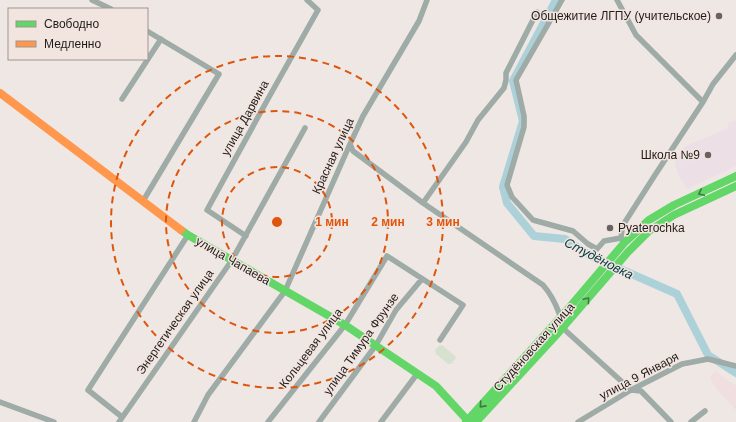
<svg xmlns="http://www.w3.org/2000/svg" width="736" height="422" viewBox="0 0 736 422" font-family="Helvetica,sans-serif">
	<rect width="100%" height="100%" fill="#eee7e4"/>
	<path fill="#f0dee0" d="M715 371 736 386V410L717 389 710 378Z"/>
	<path fill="#ecdfe6" d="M736 120V166L687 189 678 174 675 163 684 147 728 128V123Z"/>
	<path fill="#d6e2cf" d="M442 345 455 356 456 358 451 364H448L436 354 435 350 439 346Z"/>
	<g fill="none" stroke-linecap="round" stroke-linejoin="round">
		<path stroke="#acd1d9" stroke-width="8" d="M556 0 513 81 523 121 503 187 507 203 534 236 565 239 591 256 677 294 708 355 736 373"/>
		<path stroke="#9eaba6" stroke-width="5.5" d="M92 0 111 9
			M562 0 516 80 524 116V127L507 185 512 197 533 220 573 231 588 244 597 249 604 241 621 238
			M617 0 636 35 703 102
			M122 99 161 39
			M350 144 353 151 423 203 543 285C550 293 555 302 559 313 561 319 561 325 566 331L631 390 641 391 671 422
			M143 201 219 74 147 31
			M423 203 466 142 478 120 504 88 506 80V73L537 12
			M246 236 207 210 269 97 318 10 307 0
			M623 240 621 238 622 230 625 222 655 175 703 102 713 84 736 55
			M0 402 54 422
			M122 417 88 390 188 235
			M119 422 232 260 305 128
			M194 422 208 395 285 291 350 144 363 116 419 21 427 0
			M268 422 345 325 387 256 463 305 440 340
			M319 422 376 345 396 310 422 279
			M381 422 417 374
			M578 422 631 390 682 364 708 359 736 366
			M691 422 705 411"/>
		<path stroke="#63d668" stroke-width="8" d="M181 230 188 235 345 325 436 386 469 422
			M466 422 568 309 625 242 649 220 674 205 736 176
			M476 422 558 333 628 252 649 231 674 215 736 186"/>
		<path stroke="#ff974d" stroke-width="8" d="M0 93 181 230"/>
	</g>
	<defs><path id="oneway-chevron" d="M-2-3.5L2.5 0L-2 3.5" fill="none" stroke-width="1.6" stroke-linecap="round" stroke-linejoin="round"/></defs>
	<g stroke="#427941">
		<use href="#oneway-chevron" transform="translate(701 193) rotate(155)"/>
		<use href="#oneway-chevron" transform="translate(587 300) rotate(-50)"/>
		<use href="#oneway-chevron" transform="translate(482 405) rotate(132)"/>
	</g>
	<g fill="none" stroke="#de560d" stroke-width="2" stroke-dasharray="7 5">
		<circle cx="277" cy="222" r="55"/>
		<circle cx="277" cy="222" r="111"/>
		<circle cx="277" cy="222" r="166"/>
	</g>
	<g fill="#686361" stroke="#f2e5e0" stroke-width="1.5">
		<circle cx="719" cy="16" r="4"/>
		<circle cx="708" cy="155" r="4"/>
		<circle cx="610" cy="228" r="4"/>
	</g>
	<g text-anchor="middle" stroke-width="3" stroke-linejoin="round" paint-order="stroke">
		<g font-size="12" fill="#201c1a" stroke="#f2e5e0" text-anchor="end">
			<text x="711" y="20">Общежитие ЛГПУ (учительское)</text>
			<text x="700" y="159">Школа №9</text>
			<text x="618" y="232" text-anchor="start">Pyaterochka</text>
		</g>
		<g font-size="12" fill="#201c1a" stroke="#f2e5e0">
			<text transform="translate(245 118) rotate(-61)" y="4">улица Дарвина</text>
			<text transform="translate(333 156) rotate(-65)" y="4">Красная улица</text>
			<text transform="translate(233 261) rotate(30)" y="4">улица Чапаева</text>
			<text transform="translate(175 322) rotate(-55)" y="4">Энергетическая улица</text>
			<text transform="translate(361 344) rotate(-55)" y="4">улица Тимура Фрунзе</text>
			<text transform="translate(534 347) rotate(-48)" y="4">Студёновская улица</text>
			<text transform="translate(311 348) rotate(-53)" y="4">Кольцевая улица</text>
			<text transform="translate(639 376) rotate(-28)" y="4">улица 9 Января</text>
		</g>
		<g font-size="13" font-style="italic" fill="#023a43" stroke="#f2e5e0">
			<text transform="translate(599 258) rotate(27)" y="5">Студёновка</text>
		</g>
	</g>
	<circle cx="277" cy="222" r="6" fill="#de560d" stroke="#f2e5e0" stroke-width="2"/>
	<g font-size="12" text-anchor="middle" font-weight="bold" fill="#de560d" stroke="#f2e5e0" stroke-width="3" stroke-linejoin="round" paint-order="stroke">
		<text x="332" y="226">1 мин</text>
		<text x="388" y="226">2 мин</text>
		<text x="443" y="226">3 мин</text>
	</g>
	<rect x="8" y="8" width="140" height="52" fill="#f2e5e0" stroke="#9e9591"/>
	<rect x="16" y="21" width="20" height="6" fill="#63d668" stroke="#9e9591"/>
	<text x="44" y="28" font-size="12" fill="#201c1a">Свободно</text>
	<rect x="16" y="41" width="20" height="6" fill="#ff974d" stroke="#9e9591"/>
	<text x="44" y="48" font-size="12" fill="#201c1a">Медленно</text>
</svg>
